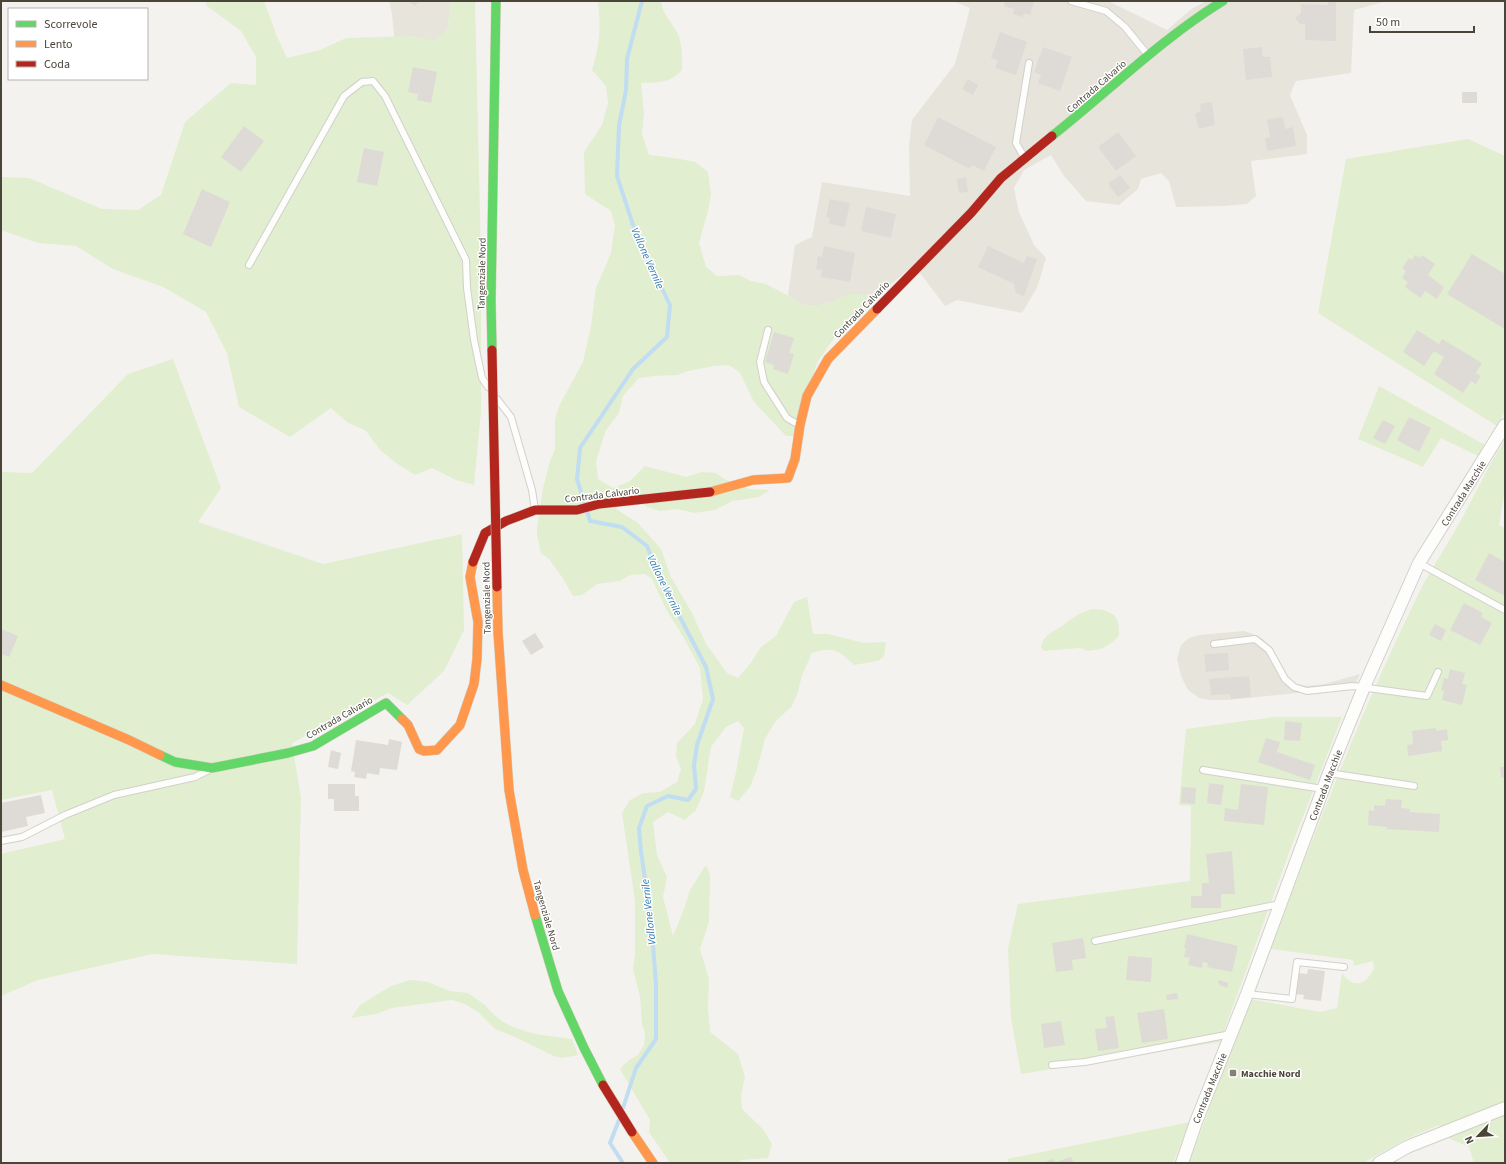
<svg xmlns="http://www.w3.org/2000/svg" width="1506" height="1164" viewBox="0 0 1506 1164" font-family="'Source Sans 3',sans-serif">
	<rect width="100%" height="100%" fill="#f4f2ee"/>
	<path fill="#e7e4dc" d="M389 1H451L448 27 352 141 394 36 392 14Z
		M953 1H1108L1167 30 1190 10 1206 1H1387L1354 10 1351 73 1296 81 1290 95 1307 135V154L1251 161 1256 196 1247 204 1223 206 1176 207 1169 181 1161 173 1141 179 1138 189 1119 205 1086 201 1064 176 1051 155 1024 170 1014 188 1019 212 1034 245 1046 258 1037 288 1022 313 957 300 945 306 914 265 874 298 866 295 832 301 819 306 803 305 788 295 795 245 812 237 822 182 910 196 909 146 912 120 955 64 970 8Z
		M1244 631 1253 634 1263 639 1269 648 1285 676 1294 683 1307 686 1325 684 1360 674 1354 687 1228 700H1210L1199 698 1188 690 1181 676 1177 659 1181 645 1189 638 1199 635Z"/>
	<path fill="#e1eecf" d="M205 1H264L276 34 287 58 320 50 346 38 413 36 435 41 448 27 451 1H475L481 258V412L474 485 456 480 432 468 415 475 396 463 380 450 366 431 347 422 331 408 290 437 239 407 227 353 206 312 163 287 113 269 76 246 38 243 1 230V177L29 178 102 209 138 210 161 195 185 122 231 83 256 85V57L241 31 207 6Z
		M598 1H661C662 13 669 19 675 29 683 41 682 56 682 70 669 84 659 82 641 83L644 113 642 134 649 155 674 158 695 162 708 172 711 194 709 207 699 243 706 267 717 276 739 275 751 281 766 284 787 295 803 305 819 306 849 294 866 295 874 298 866 310 834 338 817 363 794 436H786L754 402 740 373 729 365 714 366 684 372 678 375 654 376 639 378 623 396 619 413 606 430 596 461 598 479 613 488 629 482 645 466 686 477 702 472 716 473 724 479 749 489 770 490 759 497 732 501 715 510 694 513 678 509 660 511 647 507 628 493 616 509 638 523 661 549 671 577 692 613 706 644 727 673 738 678 750 664 761 647 776 636 794 602 807 597 813 634H828L864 643 886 642 884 657 877 661 854 665C839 650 833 646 812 653L802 675 798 692 792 706 775 722 765 739 757 769 750 787 738 801 730 797 736 772 744 728 738 721 726 727 711 747 704 791 696 810 685 820 668 812 653 822 657 855 667 877 663 897 673 936 684 909 690 890 706 865 710 875 709 922 700 949 709 979 708 1008 710 1032 738 1054 745 1077 741 1095 742 1109 763 1129 772 1144 768 1158 741 1160 739 1163H670L649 1132 650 1120 620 1069 629 1060 638 1055 644 1045 645 1033 642 1024 640 997 633 969 635 952V901L622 813 630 800 644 793 660 792 677 782 681 769 676 756 677 743 695 724 703 699 700 668 684 638 666 609 652 579 645 574 630 575 620 581 597 584 582 595 573 596 562 577 549 559 541 553 537 535V528L543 488 550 461 555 449V419L560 404 583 362 591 326 596 288 611 253 615 225 611 211 585 194 584 152 602 125 608 103 606 86 592 70C600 43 601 29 598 1Z
		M1468 139 1505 156V412L1497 426 1318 313 1346 159Z
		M173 359 221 488 198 522 323 564 462 534 464 630 444 671 407 705 388 693 292 743 301 798 297 964 152 954 38 980 1 996V854L65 839 52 790 1 800V472L32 473 128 374Z
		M1379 386 1485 445 1478 456 1441 438 1423 467 1358 439Z
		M1505 440V489L1499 525 1505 528V1163H1474L1469 1147 1448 1138 1439 1125 1404 1140 1363 1163H1189L1250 999 1320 1012 1337 1008 1342 973C1354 990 1366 985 1374 968L1373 961 1354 966 1353 960 1271 949C1317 826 1364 703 1423 585 1434 564 1448 544 1460 522 1475 495 1488 466 1505 440Z
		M1093 609 1104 610 1114 615 1118 622 1119 635 1113 642 1101 649 1088 651 1080 648 1044 651 1041 647C1043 635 1053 632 1062 626 1074 617 1078 613 1093 609Z
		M1274 717H1342L1293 842 1220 1042 1021 1074 1011 1018 1008 948 1018 904 1190 881 1191 806 1179 805 1186 729Z
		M410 980 428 982 449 991 468 993 485 1005 490 1011 503 1022 515 1028 535 1034 572 1039 578 1055 562 1058 554 1056 515 1037 495 1029 478 1012 465 1004 452 1000 392 1008 376 1014 351 1018 360 1005 391 986Z
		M1190 1122 1173 1163H1009L1007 1159Z"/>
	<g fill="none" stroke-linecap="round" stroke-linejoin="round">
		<path stroke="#c0ddf1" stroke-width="4" d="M585 505 577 479 580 448 633 369 667 337 670 305 637 237 617 176 619 126 626 90 627 59 642 1
			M587 511 590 521 622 527 647 546 659 577 706 667 713 699 697 745 694 765 696 789 688 800 668 796 647 806 639 828 641 852 651 919 656 984V1039L636 1068 623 1108
			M619 1120 610 1143 623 1163"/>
	</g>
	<path fill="#dedbd6" d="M408 1H419L415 6Z
		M1005 1H1034L1030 15 1024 13 1023 17 1013 14 1014 9 1004 6Z
		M1328 1H1336V41L1305 40V24H1300L1295 18 1301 13V4L1328 5Z
		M1000 32 1027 42 1016 75 995 68 998 60 991 58Z
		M1043 47 1072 57 1060 91 1038 83 1041 75 1034 72Z
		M1262 47 1263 57H1270L1272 77 1246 80 1243 49Z
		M413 67 437 72 431 103 417 100 418 94 408 92Z
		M968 79 978 85 973 95 962 89Z
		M1462 92H1477V103H1462Z
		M1212 102 1215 125 1199 129 1195 114 1201 111 1200 104Z
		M938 117 996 147 984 171 972 165 970 169 924 145Z
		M1283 117 1285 129 1293 127 1296 146 1267 151 1265 138 1270 137 1267 120Z
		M244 126 264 141 241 172 221 157Z
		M1118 132 1136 156 1116 171 1098 147Z
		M364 148 384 152 377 186 357 182Z
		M1120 175 1130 188 1118 197 1108 184Z
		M966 177 968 192 959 193 957 179Z
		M202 189 230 202 211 247 183 234Z
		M830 199 850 203 845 227 829 224 830 218 826 217Z
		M866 207 896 214 891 238 861 231Z
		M824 246 855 253 850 282 821 277 822 270 816 269 818 256 822 257Z
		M988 246 1024 263 1027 256 1037 259 1024 296 1016 293 1014 284 978 267Z
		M1472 254 1505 274V329L1447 294Z
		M1415 255 1420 258 1422 255 1435 264 1428 275 1444 287 1437 299 1425 291 1421 298 1405 287 1408 282 1402 278 1406 271 1402 268 1409 258 1412 260Z
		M1417 330 1439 344 1442 339 1482 363 1476 373 1481 376 1476 384 1471 381 1463 393 1434 374 1444 357 1434 351 1424 366 1403 352Z
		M774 332 794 338 789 353 794 354 788 374 773 369 774 365 765 362Z
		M1409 417 1431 428 1419 452 1397 440Z
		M1383 420 1395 426 1385 444 1373 438Z
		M1489 553 1505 562V596L1475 580Z
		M1464 603 1483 613 1481 617 1492 623 1480 645 1450 630Z
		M1435 624 1446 630 1441 641 1429 635Z
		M1 629 18 636 9 657 1 654Z
		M535 633 544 647 531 655 522 641Z
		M1228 653 1229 670 1206 672 1204 654Z
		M1450 669 1465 673 1462 684 1467 685 1462 705 1442 700 1444 691 1441 690 1444 678 1448 679Z
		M1249 676 1251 697 1231 699 1230 694 1211 695 1209 679Z
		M1285 721 1302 723 1300 741 1284 740Z
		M1436 728V731L1447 729 1448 740 1441 741 1442 751 1408 756 1407 745 1413 744 1412 731Z
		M1266 738 1280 742 1277 752 1315 765 1310 780 1258 762Z
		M389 739 402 742 397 770 380 768 379 775 367 773 366 779 354 777 355 772 351 771 356 740 388 745Z
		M331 750 341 753 338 769 328 767Z
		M1500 767H1505V777L1501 778Z
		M1209 783 1224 785 1221 805 1207 803Z
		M328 784H355V796H359V811H334V799H328Z
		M1241 784 1268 787 1264 825 1224 821 1225 808 1238 810Z
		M1182 787 1196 788 1195 804 1181 803Z
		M41 795 45 813 26 817 28 826 1 832V803Z
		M1386 799 1402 800 1401 808 1410 809 1409 812 1440 814 1439 832 1386 829 1387 827 1368 825 1369 810 1374 811V805L1385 806Z
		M1232 851 1235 894H1221V908H1191V896H1202V883H1209L1206 854Z
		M1187 934 1238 946 1232 972 1207 967 1208 963 1203 962 1202 968 1188 965 1190 958 1184 957 1186 948H1184Z
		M1083 938 1086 958 1072 960 1073 970 1056 972 1052 943Z
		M1128 956 1152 958 1151 982 1126 980Z
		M1308 969 1325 971 1321 1001 1303 999 1304 995 1295 994 1298 973 1307 974Z
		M1219 980 1228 983 1227 988 1218 984Z
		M1177 993 1178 999 1167 1000 1166 995Z
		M1164 1009 1168 1039 1142 1043 1137 1013Z
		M1114 1016 1119 1048 1098 1051 1095 1029 1107 1028 1105 1017Z
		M1061 1021 1065 1045 1044 1048 1041 1024Z
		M1071 1157 1074 1163H1042L1053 1159 1056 1162Z"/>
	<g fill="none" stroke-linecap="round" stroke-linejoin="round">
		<g stroke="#d2d0cb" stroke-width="8">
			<path id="lane" d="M1071 1 1106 11 1125 27 1147 54
				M1024 157 1016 143 1029 63
				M249 265 344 96 362 82 373 81 385 96 466 260 467 288 474 340 482 378 488 387
				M768 330 760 362 764 382 787 418 799 425
				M497 399 511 417 532 490 535 510
				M1419 563 1505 610
				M1214 644 1255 639 1269 650 1285 679 1294 687 1307 691 1353 686 1427 696 1438 672
				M1203 770 1323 789
				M1329 773 1414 786
				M1 841 22 837 65 815 114 795 195 777 207 771
				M1095 941 1280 904
				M1247 994 1292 999 1297 962 1344 967
				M1052 1065 1085 1062 1231 1034"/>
		</g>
		<g stroke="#d2d0cb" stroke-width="14">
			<path id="street" d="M1182 1163 1196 1122 1247 994 1329 773 1364 687 1419 563 1505 425
				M1379 1163 1407 1147 1505 1108"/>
		</g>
		<g stroke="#d3cfc5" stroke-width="10">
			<path id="fast" d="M1052 136C1109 91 1161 39 1223 1
				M160 755 175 762 212 768 288 753 313 746 386 703 402 719"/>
		</g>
		<g stroke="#d3cfc5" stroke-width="10">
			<path id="slow" d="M710 492 753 480 788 478 795 459 800 425 807 396 828 359 877 309
				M1 685 129 740 160 755
				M402 719 408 725 419 749 424 751 437 750 460 725 474 684 477 659 478 622 470 577 473 562
				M632 1132 653 1163"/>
		</g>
		<g stroke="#d3cfc5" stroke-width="10">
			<path id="jam" d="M877 309 971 213 1001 178 1052 136
				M473 562 485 533 506 521 535 510H577L599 504 710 492"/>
		</g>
		<use href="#lane" stroke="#fdfdfc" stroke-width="6"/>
		<use href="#street" stroke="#fdfdfc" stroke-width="12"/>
		<use href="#fast" stroke="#63d668" stroke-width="9"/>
		<use href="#slow" stroke="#ff974d" stroke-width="9"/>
		<use href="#jam" stroke="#b3261e" stroke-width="9"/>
		<g stroke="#d6cebb" stroke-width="10" stroke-linecap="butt">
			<path id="fast-bridge" d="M492 350 491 301 496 1
				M535 915 558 991 584 1048 603 1085"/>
		</g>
		<g stroke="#d6cebb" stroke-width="10" stroke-linecap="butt">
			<path id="slow-bridge" d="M497 587 498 632 509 790 523 870 535 915"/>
		</g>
		<g stroke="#d6cebb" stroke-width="10" stroke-linecap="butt">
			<path id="jam-bridge" d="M492 350 497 587
				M603 1085 632 1132"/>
		</g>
		<use href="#fast-bridge" stroke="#63d668" stroke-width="9"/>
		<use href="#slow-bridge" stroke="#ff974d" stroke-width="9"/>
		<use href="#jam-bridge" stroke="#b3261e" stroke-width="9"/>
	</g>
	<rect fill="#868178" stroke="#fff" stroke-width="1.5" x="1229" y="1069" width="8" height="8" rx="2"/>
	<g text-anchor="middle" stroke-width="3" stroke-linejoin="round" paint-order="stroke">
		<g font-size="10" fill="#4b4439" stroke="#fff">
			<text transform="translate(1096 86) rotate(-41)" y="4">Contrada Calvario</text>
			<text transform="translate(481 274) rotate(-89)" y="4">Tangenziale Nord</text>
			<text transform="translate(861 309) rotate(-46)" y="4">Contrada Calvario</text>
			<text transform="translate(1463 493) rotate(-58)" y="4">Contrada Macchie</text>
			<text transform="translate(602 494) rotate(-7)" y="4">Contrada Calvario</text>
			<text transform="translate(486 598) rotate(-91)" y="4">Tangenziale Nord</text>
			<text transform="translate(339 717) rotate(-30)" y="4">Contrada Calvario</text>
			<text transform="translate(1325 785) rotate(-69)" y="4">Contrada Macchie</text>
			<text transform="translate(547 915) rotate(74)" y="4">Tangenziale Nord</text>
			<text transform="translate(1209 1088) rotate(-68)" y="4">Contrada Macchie</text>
		</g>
		<g font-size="10" font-weight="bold" fill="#4b4439" stroke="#fff" text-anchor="start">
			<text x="1241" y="1077">Macchie Nord</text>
		</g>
		<g font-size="11" font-style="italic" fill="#2e7ab2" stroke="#fff">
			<text transform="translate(648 258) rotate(66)" y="4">Vallone Vernile</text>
			<text transform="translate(665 585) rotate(64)" y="4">Vallone Vernile</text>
			<text transform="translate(648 912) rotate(-96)" y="4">Vallone Vernile</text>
		</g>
	</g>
	<rect width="1506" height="1164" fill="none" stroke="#4b4439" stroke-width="4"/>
	<rect x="8" y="8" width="140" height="72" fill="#ffffff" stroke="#b7b4b0"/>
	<rect x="16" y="21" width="20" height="6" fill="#63d668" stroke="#b7b4b0"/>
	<text x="44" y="28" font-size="12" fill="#4b4439">Scorrevole</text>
	<rect x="16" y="41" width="20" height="6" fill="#ff974d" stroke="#b7b4b0"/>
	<text x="44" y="48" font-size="12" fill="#4b4439">Lento</text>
	<rect x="16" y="61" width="20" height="6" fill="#b3261e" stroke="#b7b4b0"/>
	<text x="44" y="68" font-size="12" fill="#4b4439">Coda</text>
	<g transform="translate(1478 1136) rotate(245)" stroke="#ffffff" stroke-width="3" paint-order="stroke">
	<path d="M0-3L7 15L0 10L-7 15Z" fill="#4b4439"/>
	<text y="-6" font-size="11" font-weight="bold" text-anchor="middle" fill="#4b4439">N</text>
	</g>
	<path d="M1370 26v6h104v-6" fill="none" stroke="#4b4439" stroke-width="2"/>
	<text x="1376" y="26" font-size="12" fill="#4b4439" stroke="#ffffff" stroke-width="3" paint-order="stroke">50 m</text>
</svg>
